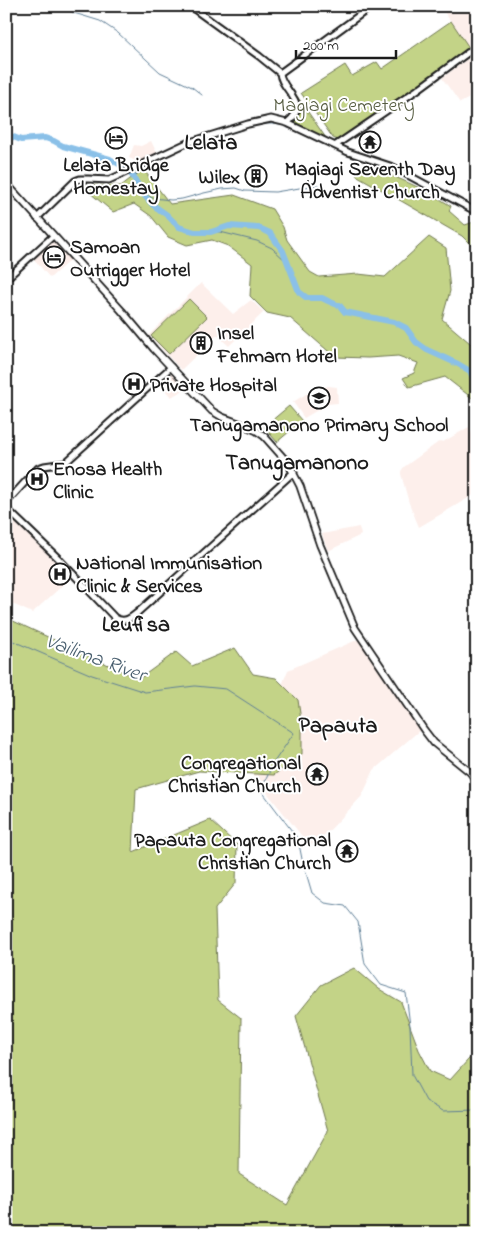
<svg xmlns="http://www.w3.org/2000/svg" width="483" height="1239" viewBox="0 0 483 1239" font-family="'Indie Flower',sans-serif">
	<rect width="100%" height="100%" fill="#fff"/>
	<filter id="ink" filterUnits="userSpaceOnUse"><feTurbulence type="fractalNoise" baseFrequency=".02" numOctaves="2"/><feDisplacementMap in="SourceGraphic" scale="10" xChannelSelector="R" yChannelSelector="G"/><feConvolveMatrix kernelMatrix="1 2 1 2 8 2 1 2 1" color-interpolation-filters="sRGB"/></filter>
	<g filter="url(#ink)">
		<path fill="#fdefeb" d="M440 6H477V44L470 49Z
			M470 57 477 66V94L460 103 442 78Z
			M151 141 158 155 140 163 129 158 134 145 141 146Z
			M53 238 71 259 50 278 32 257Z
			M201 283 233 314 251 300 264 312 229 346 217 335 181 370 149 335Z
			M172 373H174L187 387 186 389 171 397 159 383Z
			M328 386 337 387 338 403 328 404 304 418 293 402 306 394Z
			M469 427 477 445V493L419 527 409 503 401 474V471L404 467 440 441 443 442Z
			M6 514 72 577 32 613 6 601Z
			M359 527 361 535 328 551 322 534Z
			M359 639 420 730 374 770 362 796 328 832 310 846 248 769 288 670Z"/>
		<path fill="#c3d387" stroke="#707852" d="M451 21 470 49 343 139 338 140 333 138 301 93 345 65 352 76 377 62 382 69Z
			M283 76 326 138V139L295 122 300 111 299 104Z
			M364 165C394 176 424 188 451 206L449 211 465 225 477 221V251L462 236 356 175Z
			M143 169 170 204 234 195 272 209 283 227 287 240 310 272 319 277 358 274 385 277 429 237 446 248 450 291 442 319 477 349V394L472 398 445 377 409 387 403 378 414 373 418 363 398 356 368 358 335 357 290 318 267 313 250 296 252 264 228 246 212 240 187 245 168 237 151 216 134 204 113 212 84 188V185L121 186Z
			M189 299 207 317 169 354 151 336Z
			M289 406 302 421 277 442 264 427Z
			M11 620 139 679 176 652 192 666 235 648 253 674 276 678 298 700 302 727V754L274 775 199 771 136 789 133 852 210 820 237 845 236 883 215 909 218 1000 241 1018 239 1174 287 1205 328 1131 296 1016 321 985 354 968 379 989 401 1002 419 1050 430 1071 450 1080 477 1050V1233H6V625Z"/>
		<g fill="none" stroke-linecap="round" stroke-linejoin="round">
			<path stroke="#5e7e96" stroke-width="1" d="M62 6 74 13 100 21 118 33 160 72 192 87 202 95
				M251 127C263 123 272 123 284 126
				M288 128H289
				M234 132 238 131
				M230 133H231
				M211 139 225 135
				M182 149 208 140
				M160 159 179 150
				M133 177 156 161
				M143 194 153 198 171 200 182 199 204 193 222 189 236 188 245 191 275 192 318 185
				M211 232H220L257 241 272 248 287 262
				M6 638 92 675 145 692 195 686 226 689 294 733 274 762 261 790 298 839 302 859 312 893 325 903 345 906 358 922 365 964 381 985 406 993 410 1026 412 1075 426 1101 443 1111 477 1110"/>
			<path stroke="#8ac0e8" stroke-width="6" d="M6 134 21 140 45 138 54 141 63 146 110 159 126 168 134 178 143 194 153 205 167 215 179 227 195 232H211L229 226 259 228 270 233 283 251 299 292 307 298H322L328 301 340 306 345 312 394 322 406 328 416 342 427 350 458 364 470 371 477 386"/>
			<g stroke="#1c1c1c" stroke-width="9">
				<path id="secondary" d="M190 6 259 56 280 73
					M287 123C312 103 281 91 280 73L372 6
					M336 145 417 90 477 46
					M37 218 75 181 80 179H88L109 180 120 175 153 159 187 143 248 124 271 119 287 123 348 152 393 167 477 212
					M6 279 53 236
					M6 503 38 468 44 466 65 463 171 367
					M6 508 58 558 115 618C124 623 130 619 137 613L294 472"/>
			</g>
			<g stroke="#1c1c1c" stroke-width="9">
				<path id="primary" d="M6 183 122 311 154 349 212 411 222 417 241 424 257 431 264 436 288 463 300 486 320 545 355 628 424 730 434 743 470 772 477 781"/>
			</g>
			<use href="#secondary" stroke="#fff" stroke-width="5"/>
			<use href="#primary" stroke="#fff" stroke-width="5.5"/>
		</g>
	</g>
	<defs>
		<g id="hotel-ring" transform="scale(1.125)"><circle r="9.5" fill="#fff" stroke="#1c1c1c" stroke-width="1.5"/><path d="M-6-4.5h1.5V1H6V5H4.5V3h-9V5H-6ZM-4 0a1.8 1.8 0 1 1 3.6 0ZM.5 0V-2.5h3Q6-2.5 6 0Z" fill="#1c1c1c"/></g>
		<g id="temple-ring" transform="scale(1.125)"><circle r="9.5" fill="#fff" stroke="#1c1c1c" stroke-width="1.5"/><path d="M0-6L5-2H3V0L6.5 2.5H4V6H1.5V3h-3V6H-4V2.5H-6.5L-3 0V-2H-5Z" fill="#1c1c1c"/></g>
		<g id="building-ring" transform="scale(1.125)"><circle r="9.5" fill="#fff" stroke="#1c1c1c" stroke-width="1.5"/><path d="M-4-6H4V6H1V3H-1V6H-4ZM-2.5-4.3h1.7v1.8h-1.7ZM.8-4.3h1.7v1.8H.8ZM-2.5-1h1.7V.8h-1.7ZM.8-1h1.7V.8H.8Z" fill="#1c1c1c"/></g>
		<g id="hospital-ring" transform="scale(1.125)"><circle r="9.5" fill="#fff" stroke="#1c1c1c" stroke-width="1.5"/><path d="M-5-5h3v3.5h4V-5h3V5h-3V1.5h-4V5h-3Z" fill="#1c1c1c"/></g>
		<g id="school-ring" transform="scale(1.125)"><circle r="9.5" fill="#fff" stroke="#1c1c1c" stroke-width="1.5"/><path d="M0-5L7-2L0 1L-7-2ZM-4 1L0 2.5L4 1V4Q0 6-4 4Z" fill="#1c1c1c"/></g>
	</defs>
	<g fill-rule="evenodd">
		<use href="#hotel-ring" x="116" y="138"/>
		<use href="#temple-ring" x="370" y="142"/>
		<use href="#building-ring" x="256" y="176"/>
		<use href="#hotel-ring" x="54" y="257"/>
		<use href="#building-ring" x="201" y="343"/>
		<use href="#hospital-ring" x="134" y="384"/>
		<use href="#school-ring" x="319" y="398"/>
		<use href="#hospital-ring" x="37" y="479"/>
		<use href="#hospital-ring" x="60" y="574"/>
		<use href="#temple-ring" x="317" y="774"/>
		<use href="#temple-ring" x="347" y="851"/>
	</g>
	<g text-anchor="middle" stroke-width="4" stroke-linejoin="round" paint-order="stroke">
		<g font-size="20" fill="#565c41" stroke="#fff">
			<text x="344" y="111">Magiagi Cemetery</text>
		</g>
		<g font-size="20" font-weight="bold" fill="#1c1c1c" stroke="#fff" text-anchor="start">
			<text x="116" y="171" text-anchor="middle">Lelata Bridge<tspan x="116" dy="23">Homestay</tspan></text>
			<text x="370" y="175" text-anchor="middle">Magiagi Seventh Day<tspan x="370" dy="23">Adventist Church</tspan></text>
			<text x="240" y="183" text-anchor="end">Wilex</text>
			<text x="70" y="253">Samoan<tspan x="70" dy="23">Outrigger Hotel</tspan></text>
			<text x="217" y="339">Insel<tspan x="217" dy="23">Fehmarn Hotel</tspan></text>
			<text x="150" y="391">Private Hospital</text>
			<text x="319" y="431" text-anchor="middle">Tanugamanono Primary School</text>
			<text x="53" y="475">Enosa Health<tspan x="53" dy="23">Clinic</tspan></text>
			<text x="76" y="569">National Immunisation<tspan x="76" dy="23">Clinic &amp; Services</tspan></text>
			<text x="301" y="769" text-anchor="end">Congregational<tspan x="301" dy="23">Christian Church</tspan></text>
			<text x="331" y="846" text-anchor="end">Papauta Congregational<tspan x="331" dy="23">Christian Church</tspan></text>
		</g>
		<g font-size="21" font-style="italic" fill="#485e6e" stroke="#fff">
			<text transform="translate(96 657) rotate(20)" y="7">Vailima River</text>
		</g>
		<g font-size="22" font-weight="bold" fill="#1c1c1c" stroke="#fff">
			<text x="211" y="149">Lelata</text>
			<text x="297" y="469">Tanugamanono</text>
			<text x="136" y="631">Leufisa</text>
			<text x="338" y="732">Papauta</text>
		</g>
	</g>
	<rect width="483" height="1239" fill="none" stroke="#fff" stroke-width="25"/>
	<rect x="12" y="12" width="458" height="1214" fill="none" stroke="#1c1c1c" stroke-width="2" filter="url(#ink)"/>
	<path d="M296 50v8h100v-8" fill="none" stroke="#1c1c1c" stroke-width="2.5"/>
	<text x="303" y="50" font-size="15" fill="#1c1c1c" stroke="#ffffff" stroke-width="4" paint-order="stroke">200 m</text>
</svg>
